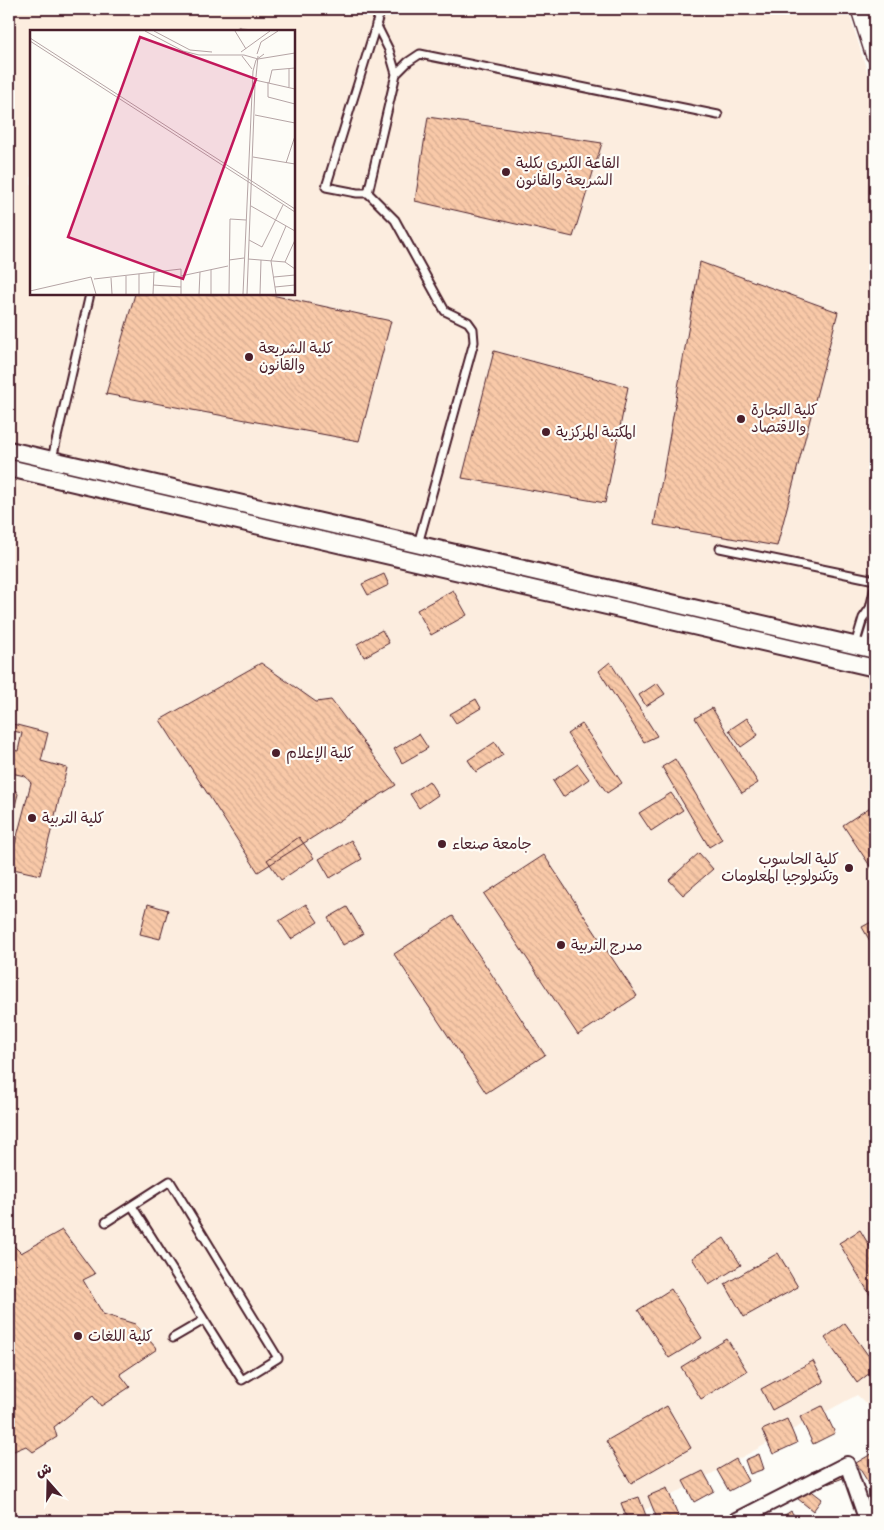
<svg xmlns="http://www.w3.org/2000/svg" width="884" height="1530" viewBox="0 0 884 1530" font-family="'Gochi Hand','Playpen Sans Arabic',sans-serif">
	<defs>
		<pattern id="building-back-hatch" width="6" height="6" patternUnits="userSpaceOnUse" patternTransform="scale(1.25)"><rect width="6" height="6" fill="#f9c9a8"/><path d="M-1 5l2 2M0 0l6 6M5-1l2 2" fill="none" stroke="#d7ac91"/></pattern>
	</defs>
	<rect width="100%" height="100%" fill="#fdfcf7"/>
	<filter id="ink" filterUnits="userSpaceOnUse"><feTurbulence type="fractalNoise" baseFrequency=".02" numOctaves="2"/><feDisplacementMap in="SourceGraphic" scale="10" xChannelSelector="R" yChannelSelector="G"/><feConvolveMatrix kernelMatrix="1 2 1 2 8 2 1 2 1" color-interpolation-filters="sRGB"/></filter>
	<g filter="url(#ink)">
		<path fill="#fceddf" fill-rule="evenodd" d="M9 9H848L875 97V1412L857 1395 624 1521H9ZM31 31H294V294H31Z"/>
		<path fill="url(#building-back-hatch)" stroke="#4a1f2b" d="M238 27 262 31H237Z
			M428 117 602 143 573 237 415 201Z
			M700 262 838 312 777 546 654 525Z
			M135 294H267L391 321 359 441 106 394Z
			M494 351 628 387 605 503 462 478Z
			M384 574 389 585 368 595 362 584Z
			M453 590 467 615 431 635 417 610Z
			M382 630 389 643 364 657 357 644Z
			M610 662 657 736 644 742 599 671Z
			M261 663 316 702 331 700 396 785 258 872 160 720Z
			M657 683 665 694 646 706 639 695Z
			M476 699 481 708 456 723 450 714Z
			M712 708 758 783 742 793 695 718Z
			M747 718 758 735 741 747 729 730Z
			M9 723 48 733 41 761 67 768 40 875 9 868V845L15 844 31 783 25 776 11 773 9 783V749L18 751 22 733 9 730Z
			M582 724 622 783 607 793 567 734Z
			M419 734 428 748 402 763 394 749Z
			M495 742 503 755 476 772 468 760Z
			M675 759 722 839 709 847 662 767Z
			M578 764 589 779 563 797 553 781Z
			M429 781 438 795 419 808 410 794Z
			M9 788 15 790 18 794 10 825H9Z
			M671 793 683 810 651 831 639 813Z
			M875 804V871L874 872 843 825Z
			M299 837 314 858 281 880 267 860Z
			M351 840 362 859 330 878 319 859Z
			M699 853 713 869 683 895 669 880Z
			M544 855 637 996 578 1035 484 894Z
			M148 904 168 910 160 939 140 934Z
			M306 904 318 922 291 939 279 921Z
			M347 907 363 934 343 945 328 918Z
			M453 916 545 1055 486 1093 394 954Z
			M875 920V950L862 927Z
			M62 1230 95 1274 83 1280 103 1314 135 1324 157 1349 120 1374 130 1387 101 1406 93 1396 54 1427 57 1437 33 1452 26 1446 9 1453V1241L21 1253Z
			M860 1230 875 1255V1303L839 1243Z
			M724 1238 741 1265 709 1285 692 1258Z
			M778 1253 798 1287 744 1317 725 1284Z
			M671 1289 702 1338 669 1358 638 1310Z
			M845 1323 875 1365V1369L857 1383 825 1338Z
			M727 1339 747 1371 701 1399 681 1367Z
			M813 1361 824 1382 772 1410 761 1389Z
			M667 1406 691 1448 631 1483 606 1441Z
			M822 1406 835 1433 813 1444 800 1417Z
			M787 1419 797 1443 773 1454 762 1430Z
			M873 1453 875 1457V1482L870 1485 856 1463Z
			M759 1454 764 1469 750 1474 745 1460Z
			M736 1459 748 1481 729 1491 717 1470Z
			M837 1462 843 1478 817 1488 811 1472Z
			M703 1471 714 1491 694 1502 683 1481Z
			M796 1479 822 1499 813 1511 787 1490Z
			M667 1488 680 1520 675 1521H658L648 1496Z
			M639 1497 648 1521H628L621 1503Z
			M791 1511 798 1521H776Z"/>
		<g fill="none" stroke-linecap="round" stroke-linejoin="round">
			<g stroke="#4a1f2b" stroke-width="11">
				<path id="service" d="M381 9 326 187 357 193H368L395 220 445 311 468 322 473 329 474 342 418 544
					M376 24 389 50 396 74
					M368 193 396 74 408 62 420 54 718 115
					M52 459 90 294
					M720 548 875 580
					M855 645 863 618 870 608 875 587
					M864 647 872 621 870 608
					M106 1222 170 1181 278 1358 242 1380 132 1206
					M173 1338 204 1320"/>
			</g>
			<g stroke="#4a1f2b" stroke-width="18">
				<path id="minor" d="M864 1513 875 1506
					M735 1521 847 1464 867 1521"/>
			</g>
			<g stroke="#4a1f2b" stroke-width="20">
				<path id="tertiary" d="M9 450 875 650
					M9 468 875 668"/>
			</g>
			<g stroke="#4a1f2b" stroke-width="22">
				<path id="secondary" d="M861 9 875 53"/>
			</g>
			<use href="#service" stroke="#fdfcf7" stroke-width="7"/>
			<use href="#minor" stroke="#fdfcf7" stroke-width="14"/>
			<use href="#tertiary" stroke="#fdfcf7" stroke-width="16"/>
			<use href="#secondary" stroke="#fdfcf7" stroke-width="19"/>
		</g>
	</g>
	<g fill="#4a1f2b" stroke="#fdfcf7" stroke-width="2">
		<circle cx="506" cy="172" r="5"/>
		<circle cx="249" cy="357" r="5"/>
		<circle cx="741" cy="419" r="5"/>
		<circle cx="546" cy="432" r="5"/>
		<circle cx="276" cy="753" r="5"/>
		<circle cx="32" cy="818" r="5"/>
		<circle cx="442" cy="844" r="5"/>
		<circle cx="849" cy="868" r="5"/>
		<circle cx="561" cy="945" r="5"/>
		<circle cx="78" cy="1336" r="5"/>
	</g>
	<g text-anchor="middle" stroke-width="4.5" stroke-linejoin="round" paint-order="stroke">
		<g font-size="15" fill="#4a1f2b" stroke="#fdfcf7" text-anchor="start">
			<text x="516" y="168">القاعة الكبرى بكلية<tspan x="516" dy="17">الشريعة والقانون</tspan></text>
			<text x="259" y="353">كلية الشريعة<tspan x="259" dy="17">والقانون</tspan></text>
			<text x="751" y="415">كلية التجارة<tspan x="751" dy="17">والاقتصاد</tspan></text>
			<text x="556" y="437">المكتبة المركزية</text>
			<text x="286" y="758">كلية الإعلام</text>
			<text x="42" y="823">كلية التربية</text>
			<text x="452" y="849">جامعة صنعاء</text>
			<text x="839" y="864" text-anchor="end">كلية الحاسوب<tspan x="839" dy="17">وتكنولوجيا المعلومات</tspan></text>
			<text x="571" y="950">مدرج التربية</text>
			<text x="88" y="1341">كلية اللغات</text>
		</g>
	</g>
	<g transform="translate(30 30)">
		<rect width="265" height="265" fill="#fdfcf7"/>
		<path fill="none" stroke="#b5a4a5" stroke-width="1" d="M115 1 153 21 169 25H214L228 29 265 23M124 1 160 20 182 22M205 1 216 19M0 8 265 179M0 11 265 182M211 22 240 1M227 24 231 12 248 1M212 26 222 39M226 47 228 26M225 50 265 59M238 52V67L265 74M239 53 242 40 265 38M259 57V39M225 85 265 93M223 127 265 134M256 133 265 106M221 176 265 201M219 210 232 217 253 175M218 229 255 232 265 239M199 230 214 228M255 232 265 210M181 240V264M96 246V264M151 246 198 236M244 247 265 245M81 248 82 264M64 249 151 239V264M123 255 151 257M245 257 265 255M0 261 61 247 66 264M109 264V244M123 264 124 242M169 264 170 242M199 264 200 189 216 190M213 264 223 41 226 30 234 24M217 264 225 55M230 264 231 230M246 264 241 231 256 196"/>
		<path fill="#c2185b" fill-opacity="0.15" stroke="#c2185b" stroke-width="2.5" d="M110 7 226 49 153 249 38 207Z"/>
		<rect width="265" height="265" fill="none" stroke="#4a1f2b" stroke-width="2.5"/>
	</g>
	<rect width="884" height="1530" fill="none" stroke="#fdfcf7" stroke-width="30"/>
	<rect x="15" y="15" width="854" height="1500" fill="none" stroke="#4a1f2b" stroke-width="2" filter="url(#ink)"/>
	<g transform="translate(48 1482) rotate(340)" stroke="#fdfcf7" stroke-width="4" paint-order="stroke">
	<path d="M0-4L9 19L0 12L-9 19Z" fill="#4a1f2b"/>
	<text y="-8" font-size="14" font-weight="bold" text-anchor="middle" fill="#4a1f2b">ش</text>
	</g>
</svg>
